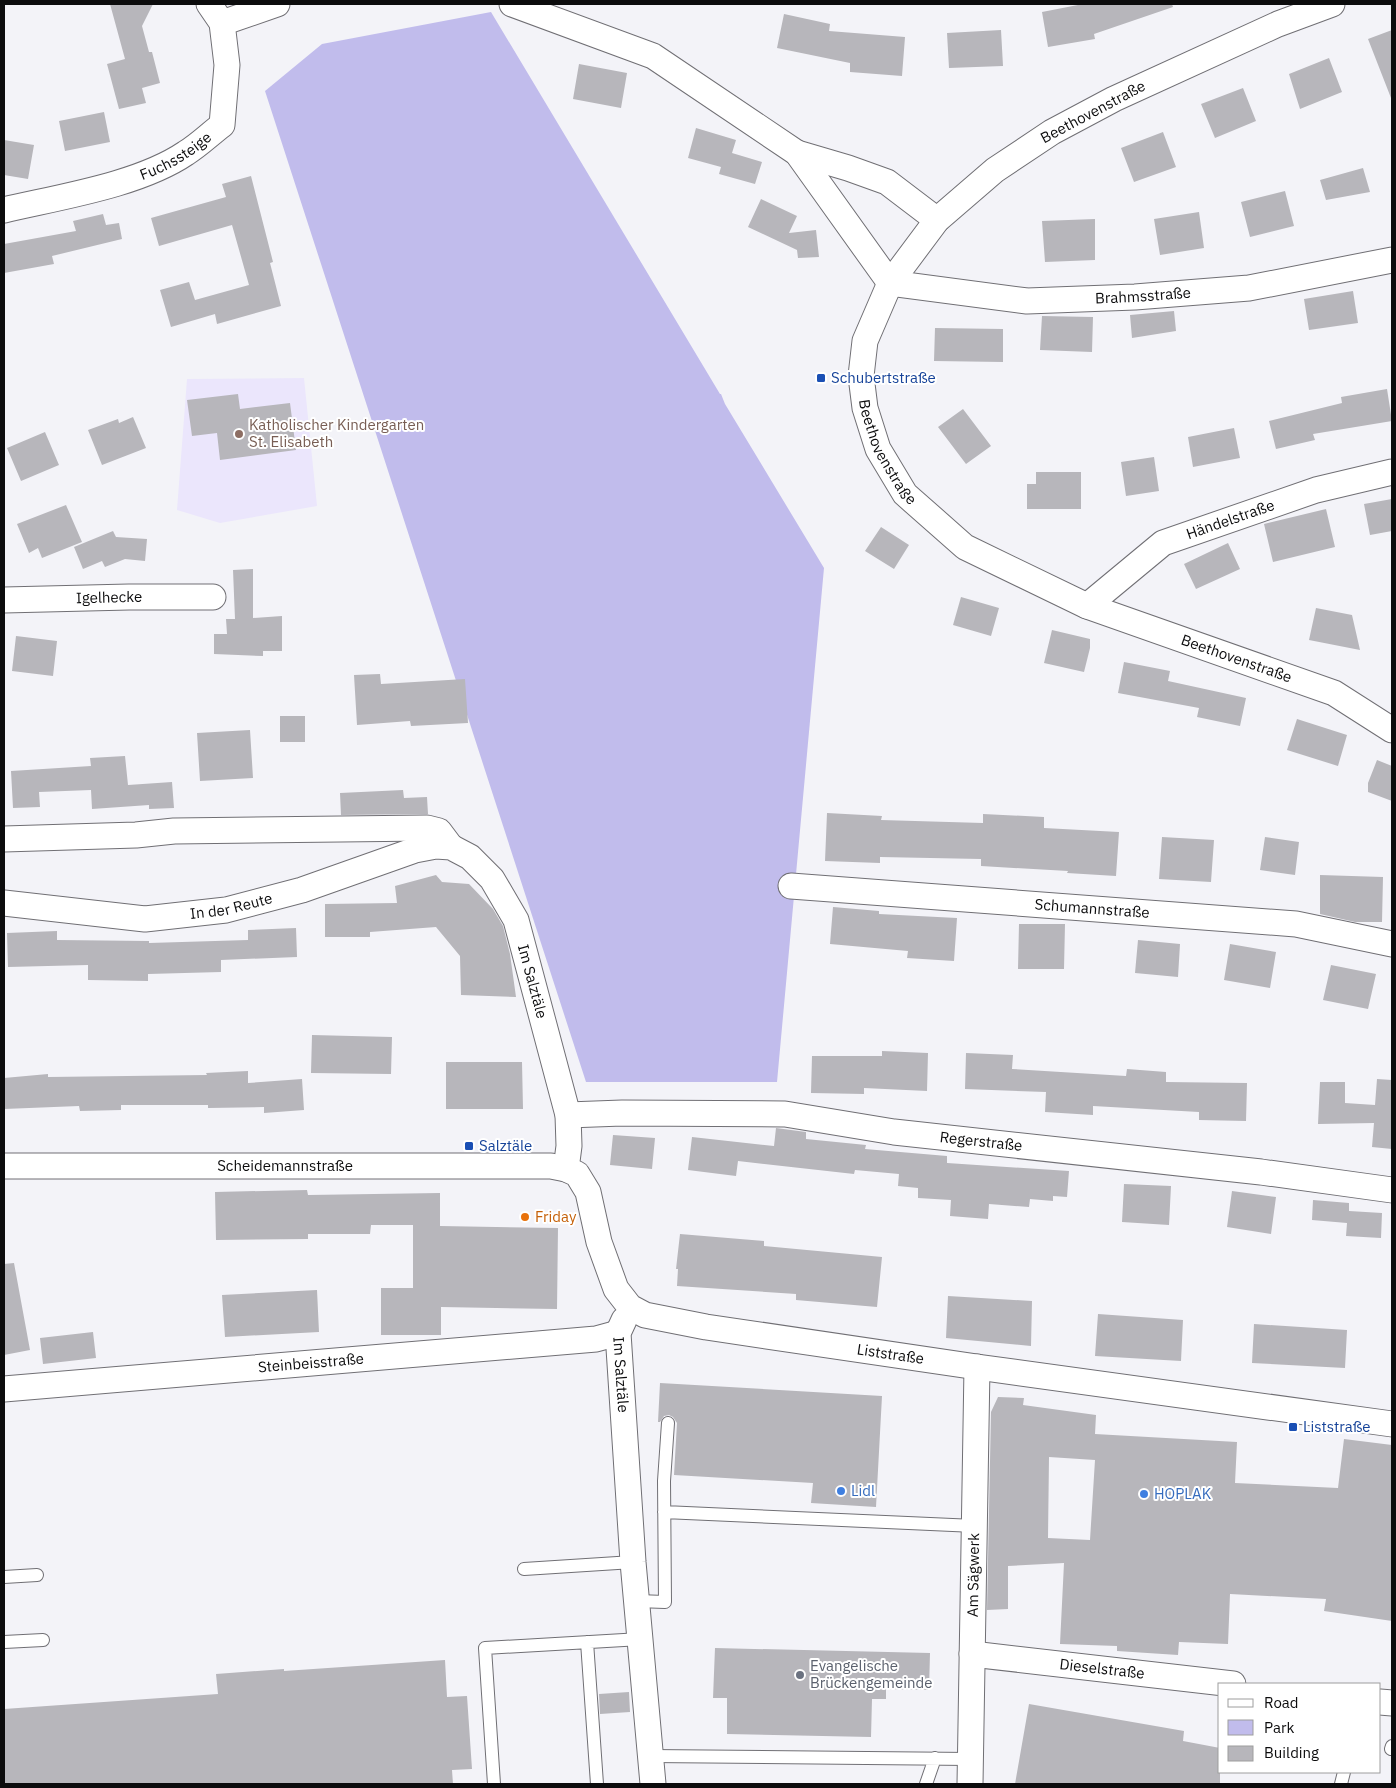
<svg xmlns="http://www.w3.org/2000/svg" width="1396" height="1788" viewBox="0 0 1396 1788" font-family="'IBM Plex Sans',sans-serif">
	<rect width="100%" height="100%" fill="#f3f3f8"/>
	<path fill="#ebe6fc" d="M304 378 317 506 220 523 177 510 187 379Z"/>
	<path fill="#c1bcec" d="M491 12 720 394H721L725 404 824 568 777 1082H586L265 91 322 44Z"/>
	<path fill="#b7b6bb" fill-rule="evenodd" d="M110 4H153L142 26 149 52H152L160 83 142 88 146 103 119 109 107 64 125 59Z
		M1083 4H1172L1173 7 1094 34 1095 39 1048 47 1042 12Z
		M784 14 830 24 829 31 905 37 902 76 850 72V63L777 48Z
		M1001 30 1003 66 949 68 947 33Z
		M1392 30V98H1391L1368 39Z
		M1329 58 1342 92 1300 109 1289 74Z
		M579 64 627 73 621 108 573 99Z
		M1243 88 1256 121 1215 138 1201 104Z
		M104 112 110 142 65 151 59 121Z
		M696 128 736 140 732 153 762 162 755 184 719 174 721 167 688 158Z
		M1163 132 1176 167 1134 182 1121 148Z
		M4 140 34 145 28 179 4 175Z
		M1363 168 1370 192 1326 200 1320 180Z
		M251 176 273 262 270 263 281 306 217 324 215 314 171 327 160 290 189 282 195 300 249 285 232 225 159 246 151 218 226 197 222 184Z
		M1285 191 1294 226 1250 237 1241 202Z
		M761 199 797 216 789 233 816 230 819 257 798 258 797 250 748 227Z
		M1199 212 1204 248 1160 255 1154 219Z
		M103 214 106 225 119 223 122 239 52 256 54 264 4 273V244L76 231 73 221Z
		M1095 219V260L1045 262 1042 221Z
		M1353 291 1358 323 1309 330 1304 299Z
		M1174 311 1176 331 1132 338 1130 315Z
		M1042 316 1093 317 1092 352 1040 350Z
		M935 328 1003 329V362L934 361Z
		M1387 389 1392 421 1313 434 1315 440 1276 449 1269 421 1342 403 1341 397Z
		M238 394 240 409 290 403 296 450 220 460 217 433 192 436 187 400Z
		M963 409 991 446 966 464 938 427Z
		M133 417 146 448 102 465 88 430 118 419 119 423Z
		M1234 428 1240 458 1193 467 1188 437Z
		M45 432 59 465 21 481 7 448Z
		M1154 457 1159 491 1126 496 1121 462Z
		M1036 472H1081V509H1027V484H1036Z
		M1392 499V531L1370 535 1364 504Z
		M66 505 82 542 42 558 38 548 29 553 17 524Z
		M1326 509 1335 547 1273 562 1264 524Z
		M881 527 909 545 894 569 865 551Z
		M113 531 116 537 147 539 145 561 125 559 105 567 102 561 83 569 74 547Z
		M1228 543 1240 569 1196 589 1184 564Z
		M253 569V618L282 616V651H263V656L214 654V634H227L226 619H235L233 570Z
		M961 597 999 608 991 636 953 625Z
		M1316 608 1352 615 1360 650 1309 640Z
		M1052 630 1090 639V648L1084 672 1044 663Z
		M16 636 57 641 53 676 12 671Z
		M1124 662 1170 671 1168 681 1246 698 1240 726 1197 717 1199 708 1118 693Z
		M380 674 381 684 465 679 468 723 411 726 410 721 357 725 354 675Z
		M280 716H305V742H280Z
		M1297 719 1347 735 1338 766 1287 750Z
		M250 730 253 778 200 781 197 733Z
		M125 756 128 785 172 782 174 808 149 809V805L92 809 91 790 39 792 40 807 13 808 11 771 91 766 90 758Z
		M1377 760 1392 766V801L1368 792V783Z
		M403 790 404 798 427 797 428 814 341 815 340 793Z
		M827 813 882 816 881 820 983 823V814L1044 817V828L1119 832 1116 876 1067 873 1068 871 981 866V859L880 857V863L825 861Z
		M1162 837 1214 840 1211 882 1159 879Z
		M1265 837 1299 842 1295 875 1260 870Z
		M436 875 442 882 469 884 493 909 503 926 510 954 516 997 461 995 460 956 436 927 370 932V937H325V904L397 903 395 886Z
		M1320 875 1383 877 1382 922H1355L1320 914Z
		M833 907 879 911V914L957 918 954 961 907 958 908 951 830 944Z
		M1019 924H1065L1064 969H1018Z
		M296 928 297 957 221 960V972L148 974V981L88 980V965L8 967 7 933 57 931V940L149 941V943L248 940V930Z
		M1138 940 1180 944 1178 977 1135 973Z
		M1230 944 1276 952 1270 988 1224 980Z
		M1331 965 1376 974 1368 1009 1323 1000Z
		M312 1035 392 1037 391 1074 311 1073Z
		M882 1051 928 1053 927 1091 864 1088V1094L811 1093 812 1056H882Z
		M966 1053 1013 1055 1012 1069 1126 1076 1127 1069 1166 1072V1082L1247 1083 1246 1121 1199 1120V1112L1093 1106V1115L1045 1112 1046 1092 965 1089Z
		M446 1062H522L523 1109H446Z
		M248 1071V1083L302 1079 304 1110 264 1113V1107L208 1108V1105H121V1110L80 1111 79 1106 4 1109V1078L48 1074V1077L207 1075 206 1073Z
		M1377 1079 1392 1080V1149L1372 1147 1374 1123 1318 1124 1320 1082H1345V1103L1375 1105Z
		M776 1128 806 1132V1139L866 1145 865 1149 947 1156V1163L1069 1171 1067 1197 1053 1196V1201L1030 1199 1029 1207 989 1204 988 1219 950 1216 951 1200 918 1198V1188L898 1186 899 1174 855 1170 854 1174 738 1161 736 1176 688 1170 692 1137 774 1146Z
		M613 1135 655 1138 652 1169 610 1165Z
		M1124 1184 1171 1186 1169 1225 1122 1222Z
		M307 1190 308 1195 440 1193V1226L558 1228 557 1309 441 1307V1335H381V1288H413V1225H371L370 1234H308V1239L216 1240 215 1192Z
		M1232 1191 1276 1197 1271 1234 1227 1227Z
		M1313 1200 1349 1203V1211L1382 1213 1381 1238 1346 1236 1347 1223 1312 1220Z
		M680 1234 764 1241V1246L882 1257 877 1307 796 1300V1294L677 1286 678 1269H676Z
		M14 1263 30 1350 4 1355V1264Z
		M317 1290 319 1332 225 1337 222 1295Z
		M948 1296 1032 1301 1031 1346 946 1338Z
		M1098 1314 1183 1320 1181 1361 1095 1356Z
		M1254 1324 1347 1330 1345 1368 1252 1363Z
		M93 1332 96 1358 43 1364 40 1338Z
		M660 1383 882 1396 876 1507 811 1503 813 1483 674 1475 677 1423 673 1417 669 1415 664 1416 660 1422H658Z
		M998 1397 1024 1398 1023 1405 1096 1415 1095 1434 1237 1442 1235 1483 1338 1488 1344 1439 1392 1445V1621L1324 1611 1326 1599 1230 1594 1228 1644 1179 1642 1178 1655 1117 1651V1646L1060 1644 1064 1563 1008 1566V1609L987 1610 991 1412ZM1049 1457 1095 1460 1090 1540 1048 1538Z
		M715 1648 930 1653 929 1690 886 1689V1699H872L871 1737 727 1734V1698H713Z
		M445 1660 447 1697 467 1696 472 1769 452 1770 453 1784H4V1709L218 1694 216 1674 284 1669V1671Z
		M629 1692 630 1712 600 1714 599 1694Z
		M1029 1704 1184 1731 1183 1741 1220 1748V1784H1015Z"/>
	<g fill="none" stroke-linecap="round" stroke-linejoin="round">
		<g stroke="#706f74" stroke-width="14">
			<path id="lane" d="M664 1512 975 1526
				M524 1569 633 1562
				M4 1577 37 1575
				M637 1601 665 1602 664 1481 668 1423
				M4 1642 43 1640
				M587 1642 597 1784
				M1391 1749 1392 1746
				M650 1756 970 1759
				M494 1784 485 1648 641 1639
				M926 1784 935 1758
				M1341 1784 1344 1772"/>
		</g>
		<g stroke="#706f74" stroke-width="27">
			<g id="street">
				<path id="s1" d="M512 4 653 56 797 153 890 283 1027 301 1135 297 1249 288 1392 260"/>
				<path id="s2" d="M1332 4 1278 24 1114 99 1052 132 995 170 937 220 890 283 865 341 861 376 865 408 878 449 905 494 965 547 1087 606 1334 693 1392 730"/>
				<path d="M222 23 277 4"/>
				<path d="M797 153 848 168 887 182 937 220"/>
				<path id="s3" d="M4 210C59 197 139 185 186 153 199 145 210 134 222 125L227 65 222 23 209 4"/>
				<path id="s4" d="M4 600 129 597H213"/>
				<path id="s5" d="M1087 606 1163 543 1316 490 1392 472"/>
				<path d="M4 839 136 835 174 831 427 828 439 831 451 847"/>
				<path id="s6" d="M791 886 1296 924 1392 944"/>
				<path id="s7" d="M4 903 145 919 226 910 302 890 415 850 436 846 451 847 470 857 492 879 516 920 568 1115 569 1146 566 1169"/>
				<path id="s8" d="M568 1115 622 1113 785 1114 894 1132 1261 1172 1392 1190"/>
				<path id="s9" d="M4 1166H551L566 1169 577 1174 588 1192 599 1242 616 1289 630 1307 645 1315 706 1327 977 1367 1392 1424"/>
				<path id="s10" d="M624 1320 618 1333 633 1562 653 1784"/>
				<path id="s11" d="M4 1389 596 1339 618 1333"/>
				<path id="s12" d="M972 1654 1233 1684"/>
				<path d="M1380 1702 1392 1703"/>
				<path id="s13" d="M970 1784 977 1367"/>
			</g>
		</g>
		<use href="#lane" stroke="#fff" stroke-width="12"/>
		<use href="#street" stroke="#fff" stroke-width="25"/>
	</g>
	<g fill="#1a4fb4" stroke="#fff" stroke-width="2">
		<rect x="816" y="373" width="10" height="10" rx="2.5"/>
		<rect x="464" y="1141" width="10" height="10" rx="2.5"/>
		<rect x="1288" y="1422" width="10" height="10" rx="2.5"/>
	</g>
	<circle fill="#8d6e63" stroke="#fff" stroke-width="2" cx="239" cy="434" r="5"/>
	<circle fill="#e8710a" stroke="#fff" stroke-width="2" cx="525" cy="1217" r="5"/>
	<g fill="#3f7fe0" stroke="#fff" stroke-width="2">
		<circle cx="841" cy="1491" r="5"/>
		<circle cx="1144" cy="1494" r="5"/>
	</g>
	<circle fill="#6b7280" stroke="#fff" stroke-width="2" cx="800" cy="1675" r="5"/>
	<g text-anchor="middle" stroke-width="4" stroke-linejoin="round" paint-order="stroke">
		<g font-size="15" fill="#0c0c0d" stroke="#fff">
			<text transform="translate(1093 112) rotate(-28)" y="5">Beethovenstraße</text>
			<text dy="5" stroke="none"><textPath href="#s3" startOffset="181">Fuchssteige</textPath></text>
			<text dy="5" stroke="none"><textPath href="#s1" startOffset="738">Brahmsstraße</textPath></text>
			<text dy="5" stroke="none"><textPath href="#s2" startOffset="712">Beethovenstraße</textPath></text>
			<text dy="5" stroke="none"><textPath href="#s5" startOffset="170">Händelstraße</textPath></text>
			<text dy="5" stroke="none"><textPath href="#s4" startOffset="105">Igelhecke</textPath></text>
			<text dy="5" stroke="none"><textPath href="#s2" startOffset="1132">Beethovenstraße</textPath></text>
			<text dy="5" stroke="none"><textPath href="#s7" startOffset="229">In der Reute</textPath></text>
			<text dy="5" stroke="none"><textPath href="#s6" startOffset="302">Schumannstraße</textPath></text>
			<text dy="5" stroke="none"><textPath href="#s7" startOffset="622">Im Salztäle</textPath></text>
			<text dy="5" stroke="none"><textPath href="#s8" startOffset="415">Regerstraße</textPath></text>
			<text dy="5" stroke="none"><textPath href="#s9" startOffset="281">Scheidemannstraße</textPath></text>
			<text dy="5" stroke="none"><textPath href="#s9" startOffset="985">Liststraße</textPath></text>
			<text dy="5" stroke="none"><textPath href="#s11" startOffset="308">Steinbeisstraße</textPath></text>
			<text dy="5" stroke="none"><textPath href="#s10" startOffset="56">Im Salztäle</textPath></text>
			<text dy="5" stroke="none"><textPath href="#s13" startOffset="209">Am Sägwerk</textPath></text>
			<text dy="5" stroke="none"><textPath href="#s12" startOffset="131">Dieselstraße</textPath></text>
		</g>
		<g font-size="15" fill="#164399" stroke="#fff" text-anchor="start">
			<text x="831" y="383">Schubertstraße</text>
			<text x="479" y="1151">Salztäle</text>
			<text x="1303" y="1432">Liststraße</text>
		</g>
		<g font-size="15" fill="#785e54" stroke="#fff" text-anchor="start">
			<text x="249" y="430">Katholischer Kindergarten<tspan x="249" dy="17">St. Elisabeth</tspan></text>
		</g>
		<g font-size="15" fill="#c56008" stroke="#fff" text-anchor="start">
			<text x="535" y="1222">Friday</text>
		</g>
		<g font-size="15" fill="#366cbe" stroke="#fff" text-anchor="start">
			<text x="851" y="1496">Lidl</text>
			<text x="1154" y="1499">HOPLAK</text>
		</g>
		<g font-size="15" fill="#5b616d" stroke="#fff" text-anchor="start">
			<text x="810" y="1671">Evangelische<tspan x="810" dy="17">Brückengemeinde</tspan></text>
		</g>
	</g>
	<rect width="1396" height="1788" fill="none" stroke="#0c0c0d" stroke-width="10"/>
	<rect x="1218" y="1683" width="162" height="90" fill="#ffffff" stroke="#9e9e9e"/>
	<rect x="1228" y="1699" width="25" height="8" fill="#ffffff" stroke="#9e9e9e"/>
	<text x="1264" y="1708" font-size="15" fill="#0c0c0d">Road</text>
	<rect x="1228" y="1720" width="25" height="15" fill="#c1bcec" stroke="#9e9e9e"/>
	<text x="1264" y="1733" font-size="15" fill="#0c0c0d">Park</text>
	<rect x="1228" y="1746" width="25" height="15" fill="#b7b6bb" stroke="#9e9e9e"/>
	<text x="1264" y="1758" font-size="15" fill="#0c0c0d">Building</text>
</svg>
